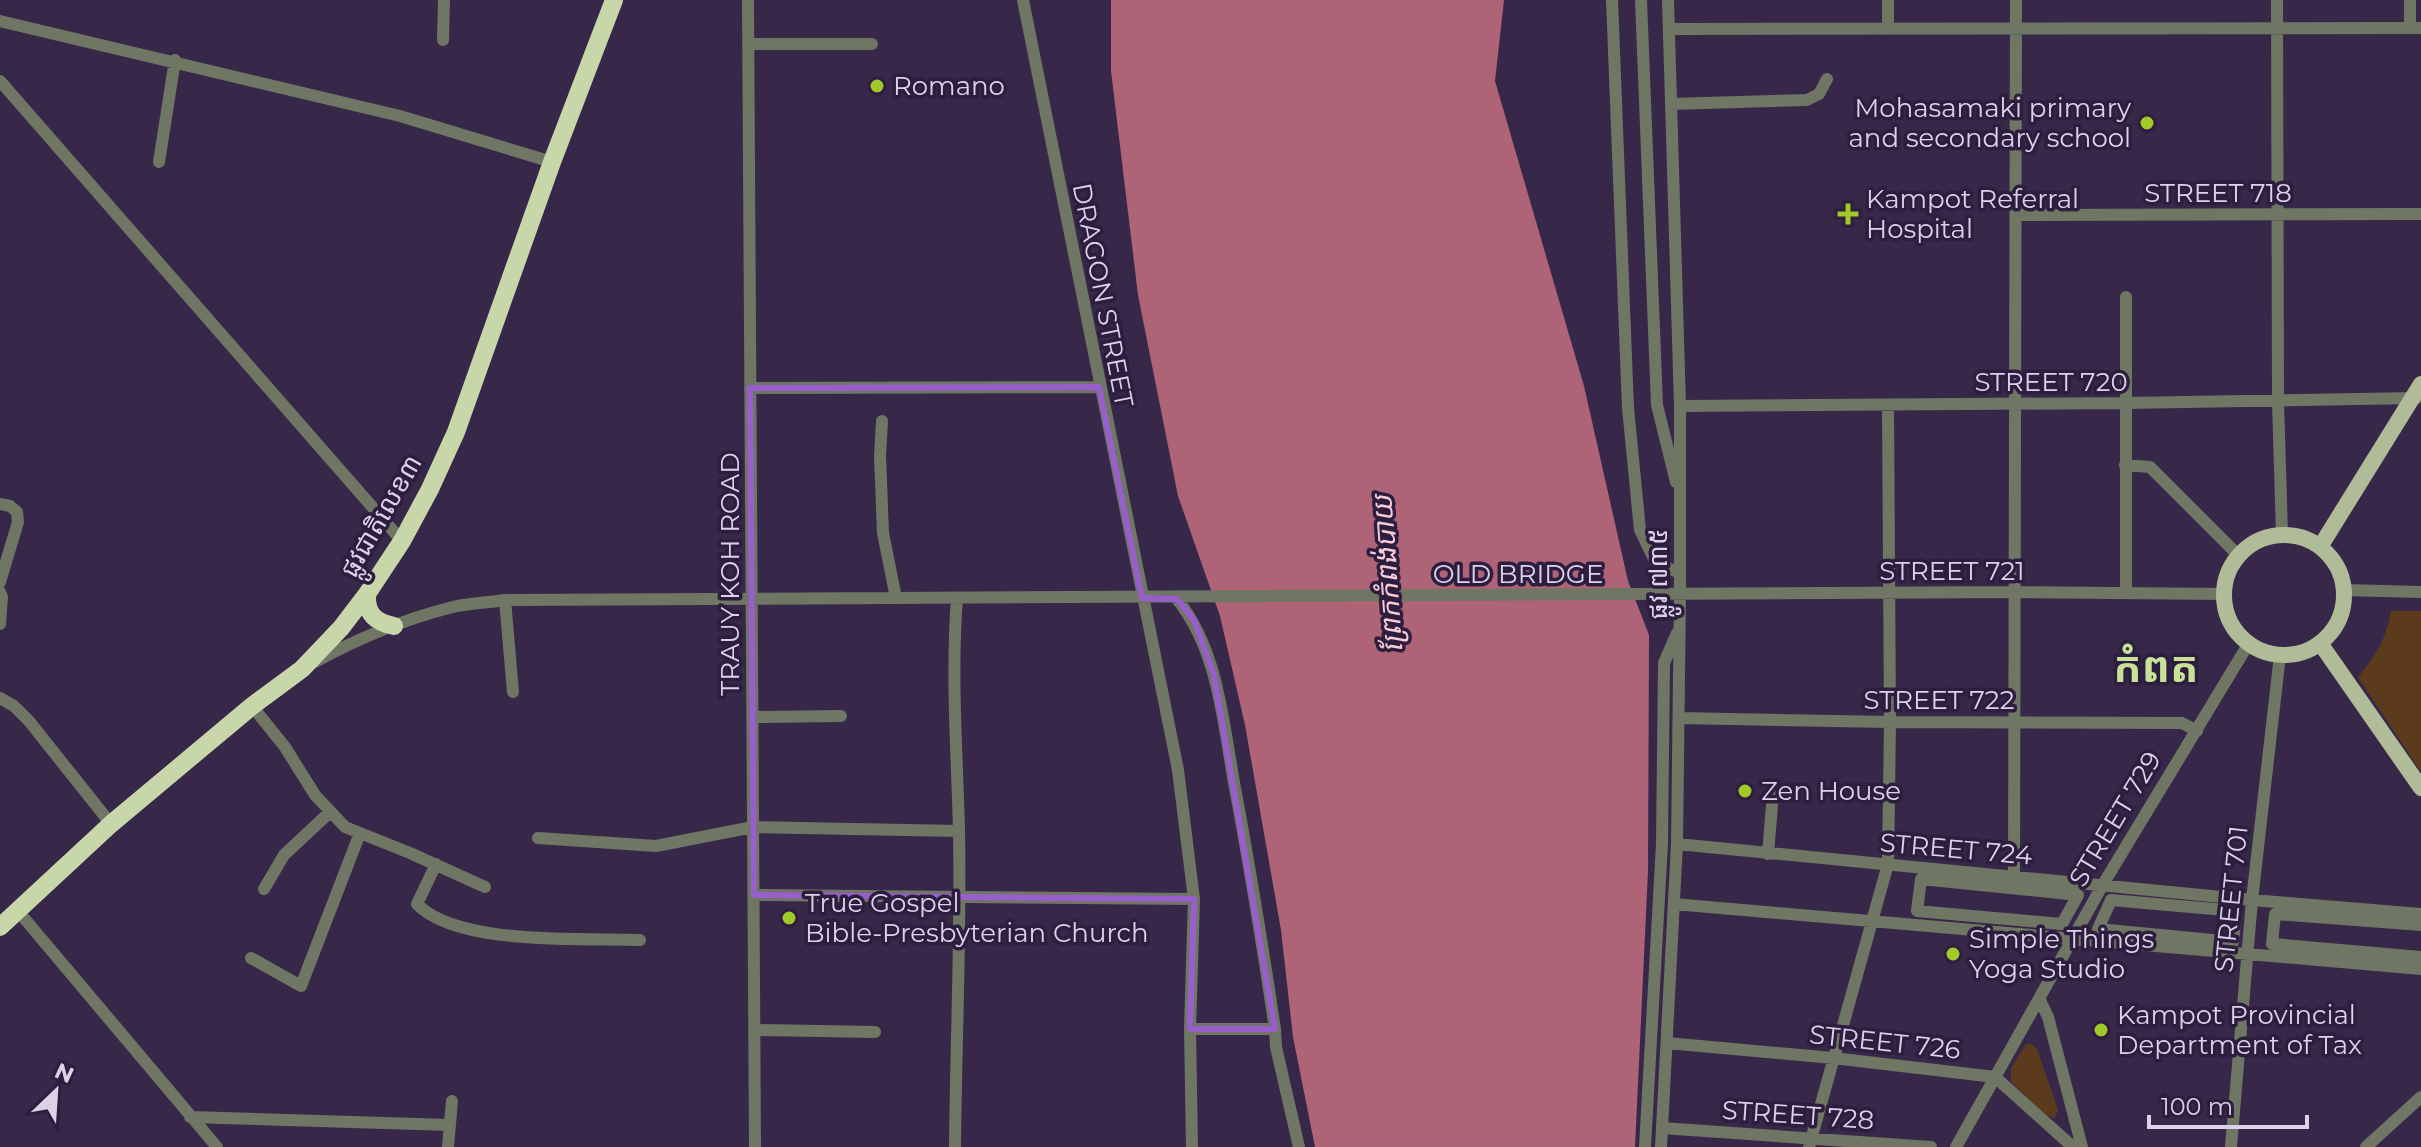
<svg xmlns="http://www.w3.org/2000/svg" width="2421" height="1147" viewBox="0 0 2421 1147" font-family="Montserrat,'Noto Sans Khmer',sans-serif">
	<rect width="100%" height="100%" fill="#37284a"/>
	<path fill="#5c3b1c" d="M2391 611H2421V772L2358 677C2376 656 2386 639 2391 611Z
		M2026 1044H2031L2037 1049 2058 1110 2055 1118 2046 1115 2011 1082V1068Z"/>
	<path fill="#ae6377" d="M1111 0H1504L1495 81 1584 386 1628 581 1649 635 1648 871 1635 1147H1315L1293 1037 1281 930 1245 725 1220 616 1178 496 1138 295 1111 71Z"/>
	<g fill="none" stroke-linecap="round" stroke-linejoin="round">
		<path stroke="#707664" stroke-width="12" d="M748 0 755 1147
			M1023 0 1178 770 1194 899 1190 1029 1192 1147
			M1612 0 1628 408 1640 530 1656 563 1680 573
			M1641 0 1657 405 1676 482
			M2277 0 2278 401 2282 535
			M2410 0V28
			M0 21 400 116 552 162
			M1888 28V0
			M1669 29 2421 28
			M443 40 444 0
			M748 44H872
			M0 81 402 541
			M1671 104 1807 100 1819 94 1827 79
			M159 162 175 60
			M2016 215 2421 214
			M750 388 1099 387
			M1680 406 2126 403 2417 398
			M882 421 880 456 883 533 896 598
			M2125 465 2150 467 2239 556
			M0 504 10 506 17 512 18 522 0 582
			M2344 590 2421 592
			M0 592 2 597 0 624
			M2126 592V297
			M1177 599C1219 651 1223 724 1235 788 1250 868 1263 949 1275 1029
			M505 600 513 692
			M315 662C357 639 402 620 449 608 467 603 487 603 505 600L2015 592 2224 594
			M0 698 14 706 29 721 111 824
			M252 706 285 747 315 795 345 827 410 853 485 887
			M753 717 841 716
			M1679 718 1890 722 2182 723 2197 731
			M538 838 656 846 753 827 959 831
			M1677 844 2252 900 2421 914
			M1768 854 1773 793
			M436 864 417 904C457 946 584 938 640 940
			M2014 876 2016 0
			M1921 879 2078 895 2062 924 1917 911Z
			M264 889 284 855 330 812
			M754 895 1194 899
			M2111 900 2236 911 2233 942 2098 929Z
			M1674 904 2421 969
			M18 911 217 1147
			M2421 925 2275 914 2272 944 2421 957
			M251 958 301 986 360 833
			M2040 1000 2048 1017 2082 1147
			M1190 1029H1275L1276 1047 1299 1147
			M755 1030 875 1032
			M1667 1043 1833 1058 1995 1077 2073 1147
			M190 1117 450 1125
			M1662 1128 1931 1147
			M448 1147 452 1101
			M955 1147C956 1041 961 936 959 830 957 752 951 676 957 598
			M1645 1147 1662 844 1664 663 1677 633
			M1661 1147 1677 844 1680 594V406L1668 0
			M1809 1147 1888 864 1890 722 1888 405
			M1956 1147 2102 886 2249 643
			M2231 1147 2252 900 2280 655
			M2366 1147 2421 1097"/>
		<path stroke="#afbc97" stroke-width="16" d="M2224 595a60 60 0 1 1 120 0a60 60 0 1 1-120 0Z
			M2320 547 2421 384
			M2320 643 2421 788"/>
		<path stroke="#c8d7aa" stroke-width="18" d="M367 594C366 614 375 622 394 626
			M0 927 111 824 252 706 302 669 341 628 367 594 402 541 430 489 456 432 552 162 614 0"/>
	</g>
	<path fill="none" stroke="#985ecb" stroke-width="6" stroke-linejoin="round" d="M1099 387 1142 598 1177 599 1194 620 1214 675 1275 1029H1190L1194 899 754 895 750 388Z"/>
	<g fill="#a2c928" stroke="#2d1e3f" stroke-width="3">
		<circle cx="877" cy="86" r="8"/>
		<circle cx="2147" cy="123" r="8"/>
		<path d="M1844 202h8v8h8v8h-8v8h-8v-8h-8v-8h8z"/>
		<circle cx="1745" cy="791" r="8"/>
		<circle cx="789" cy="918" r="8"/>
		<circle cx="1953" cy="954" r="8"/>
		<circle cx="2101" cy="1030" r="8"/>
	</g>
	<g text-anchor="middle" stroke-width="7" stroke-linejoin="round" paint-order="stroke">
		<g font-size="26" fill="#dbd2e8" stroke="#2d1e3f" text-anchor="start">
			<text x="893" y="95">Romano</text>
			<text x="2131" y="117" text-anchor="end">Mohasamaki primary<tspan x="2131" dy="30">and secondary school</tspan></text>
			<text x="1866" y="208">Kampot Referral<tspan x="1866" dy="30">Hospital</tspan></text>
			<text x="1761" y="800">Zen House</text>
			<text x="805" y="912">True Gospel<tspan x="805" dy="30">Bible-Presbyterian Church</tspan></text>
			<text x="1969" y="948">Simple Things<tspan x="1969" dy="30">Yoga Studio</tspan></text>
			<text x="2117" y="1024">Kampot Provincial<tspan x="2117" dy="30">Department of Tax</tspan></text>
		</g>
		<g font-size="26" fill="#dbd2e8" stroke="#2d1e3f">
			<text x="2218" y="202">STREET 718</text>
			<text transform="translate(1103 295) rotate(79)" y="9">DRAGON STREET</text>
			<text x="2051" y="391">STREET 720</text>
			<text transform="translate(381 516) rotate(-60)" y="9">ផ្លូវជាតិលេខ៣</text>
			<text x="1952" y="580">STREET 721</text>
			<text transform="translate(730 574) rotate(-90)" y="9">TRAUY KOH ROAD</text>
			<text x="1518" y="583">OLD BRIDGE</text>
			<text transform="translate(1658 574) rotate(-90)" y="9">ផ្លូវ ៧៣៥</text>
			<text x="1939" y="709">STREET 722</text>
			<text transform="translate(2115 819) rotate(-59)" y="9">STREET 729</text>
			<text transform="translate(1956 849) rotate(5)" y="9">STREET 724</text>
			<text transform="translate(2231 899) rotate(-84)" y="9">STREET 701</text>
			<text transform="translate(1885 1042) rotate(6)" y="9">STREET 726</text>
			<text transform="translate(1798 1115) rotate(4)" y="9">STREET 728</text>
		</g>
		<g font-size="28" font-style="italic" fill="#f8ccd6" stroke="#2d1e3f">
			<text transform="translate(1387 574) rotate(-94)" y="10">ព្រែកកំពង់បាយ</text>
		</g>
		<g font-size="42" font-weight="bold" fill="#cae298" stroke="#2d1e3f">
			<text x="2156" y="682">កំពត</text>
		</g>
	</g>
	<g transform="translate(56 1091) rotate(25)" stroke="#2d1e3f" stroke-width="6" paint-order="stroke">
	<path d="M0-6L14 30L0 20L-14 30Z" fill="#dbd2e8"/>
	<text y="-12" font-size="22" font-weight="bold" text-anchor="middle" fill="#dbd2e8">N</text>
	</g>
	<path d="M2149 1115v12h158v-12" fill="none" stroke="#dbd2e8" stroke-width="4"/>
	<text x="2161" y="1115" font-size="24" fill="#dbd2e8" stroke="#2d1e3f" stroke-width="6" paint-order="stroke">100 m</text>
</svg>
